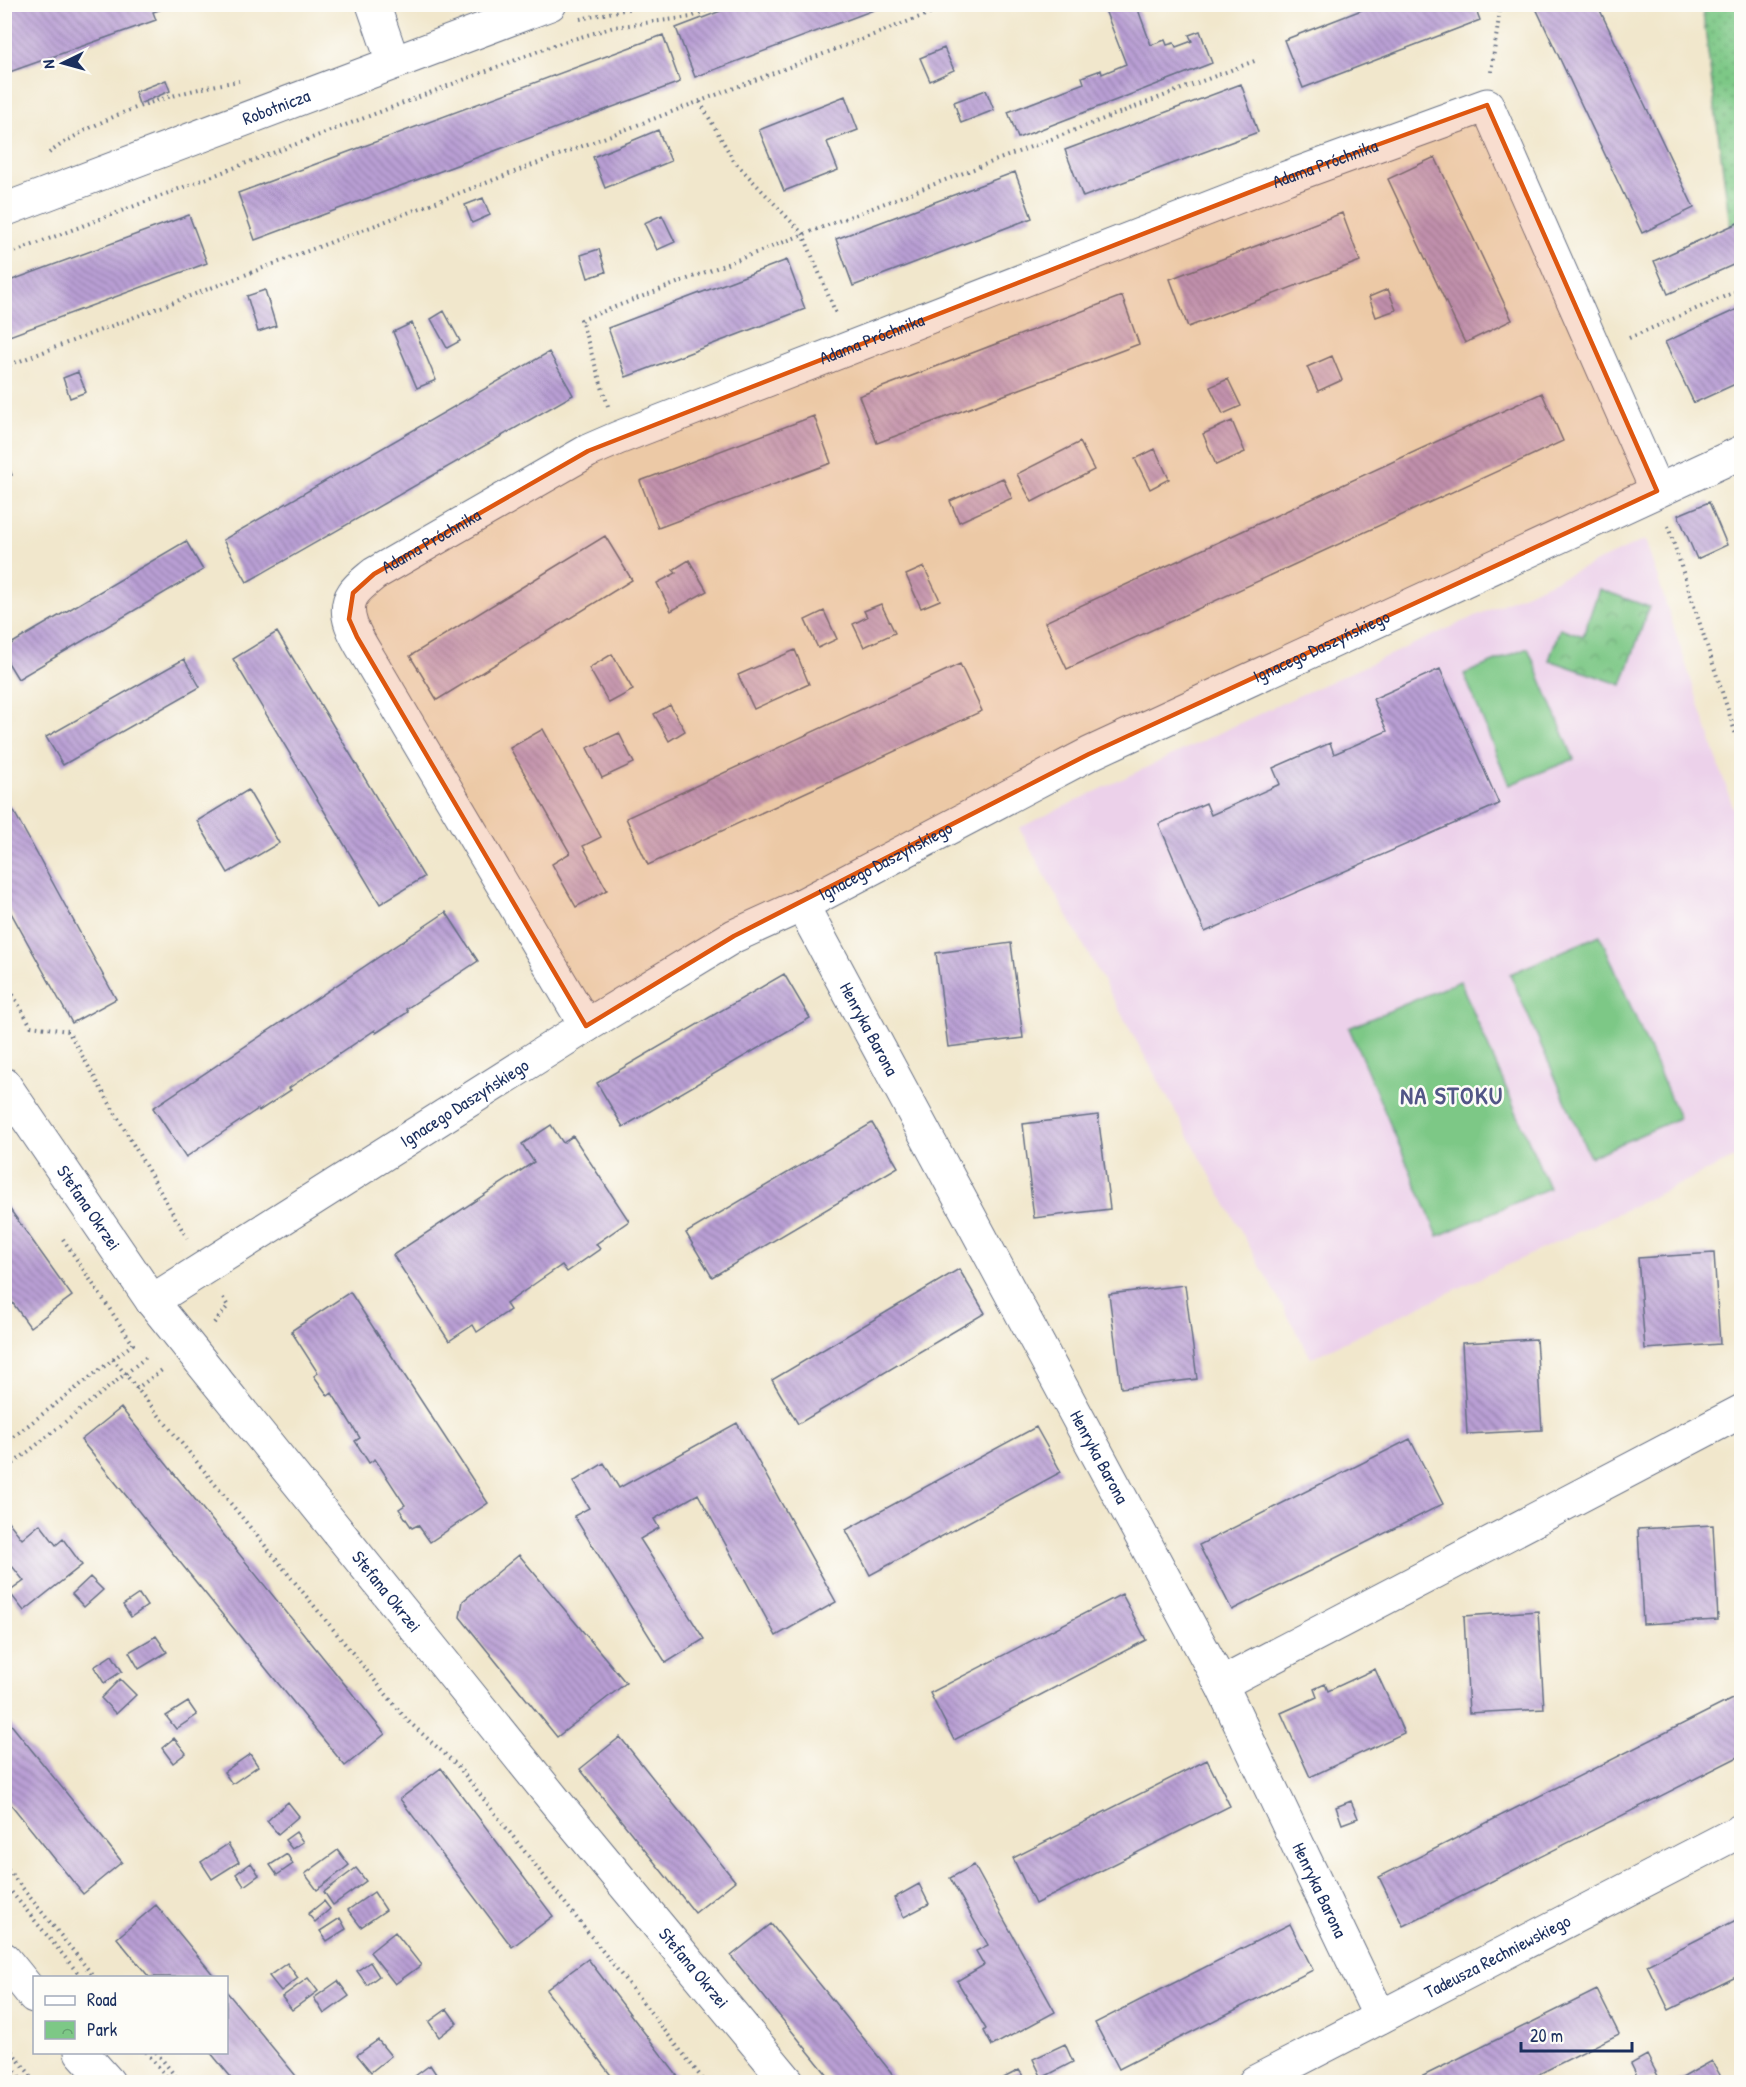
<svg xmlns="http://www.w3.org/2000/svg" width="1746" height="2087" viewBox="0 0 1746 2087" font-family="'Patrick Hand',sans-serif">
	<defs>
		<pattern id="grass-dots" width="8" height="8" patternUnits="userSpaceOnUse" patternTransform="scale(1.5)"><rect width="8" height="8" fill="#7dc886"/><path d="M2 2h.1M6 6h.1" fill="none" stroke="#66a371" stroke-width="1.8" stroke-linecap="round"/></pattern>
		<pattern id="park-crowns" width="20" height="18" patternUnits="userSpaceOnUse" patternTransform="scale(1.5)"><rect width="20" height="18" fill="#7dc886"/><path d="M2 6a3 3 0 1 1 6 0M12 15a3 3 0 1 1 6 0" fill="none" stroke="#66a371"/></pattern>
		<pattern id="building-back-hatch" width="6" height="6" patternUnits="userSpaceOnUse" patternTransform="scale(1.5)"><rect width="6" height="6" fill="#b99fd4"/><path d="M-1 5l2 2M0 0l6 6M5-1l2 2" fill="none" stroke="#9682af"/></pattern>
	</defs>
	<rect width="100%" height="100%" fill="#fdfcf7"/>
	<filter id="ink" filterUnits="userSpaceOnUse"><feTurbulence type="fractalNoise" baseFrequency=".0167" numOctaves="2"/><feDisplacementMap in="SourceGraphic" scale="12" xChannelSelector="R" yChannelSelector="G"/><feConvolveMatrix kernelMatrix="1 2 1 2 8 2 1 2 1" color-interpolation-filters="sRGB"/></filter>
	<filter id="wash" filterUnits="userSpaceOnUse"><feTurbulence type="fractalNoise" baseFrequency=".008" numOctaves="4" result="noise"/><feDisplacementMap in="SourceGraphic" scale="24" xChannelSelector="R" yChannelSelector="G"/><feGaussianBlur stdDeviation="1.35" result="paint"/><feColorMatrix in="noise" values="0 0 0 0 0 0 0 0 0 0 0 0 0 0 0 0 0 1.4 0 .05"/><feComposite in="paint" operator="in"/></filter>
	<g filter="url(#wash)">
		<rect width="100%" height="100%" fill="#f1e7cc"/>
		<path fill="#ecd1ea" d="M1645 540 1741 832V1155L1311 1358 1019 828 1278 705Z"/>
		<path fill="url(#grass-dots)" stroke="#4c7c72" stroke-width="1.5" d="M1702 5H1741V221L1730 226Z"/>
		<path fill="url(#park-crowns)" stroke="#4c7c72" stroke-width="1.5" d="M1599 589 1649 607 1622 685 1549 660 1560 628 1583 636Z"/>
		<path fill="#7dc886" stroke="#4c7c72" stroke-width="1.5" d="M1528 648 1574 759 1509 785 1464 674Z
			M1600 935 1679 1118 1590 1157 1510 974Z
			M1460 981 1549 1188 1438 1236 1349 1028Z"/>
		<g id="blocks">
			<path fill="url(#building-back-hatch)" d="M22 4H174V5L153 12 156 20 4 74V10Z
				M739 4H887V5L695 77 676 28Z
				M1116 4H1136L1151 45 1165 40 1167 45 1174 43 1176 47 1192 41 1189 35 1200 31 1212 63 1018 138 1008 112 1084 83 1082 77 1101 70 1102 74 1126 64 1105 10 1117 7Z
				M1377 4H1474L1480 20 1303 88 1284 40Z
				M1534 4H1597L1694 208 1642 233Z
				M663 35 680 82 255 240 238 193Z
				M944 48 954 70 930 81 920 58Z
				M166 80 170 91 139 104 135 92Z
				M1241 84 1258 132 1083 197 1065 150Z
				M986 90 994 110 961 123 954 102Z
				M845 96 858 130 827 142 838 170 784 191 759 130Z
				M658 130 671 161 605 188 593 157Z
				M1435 157 1512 320 1465 343 1388 179Z
				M1015 172 1032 218 853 286 836 239Z
				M483 198 490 215 472 223 465 205Z
				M1342 213 1360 261 1188 327 1170 279Z
				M189 215 207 263 4 338V283Z
				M662 215 675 242 657 250 644 223Z
				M1742 221V261L1668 294 1654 261Z
				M599 249 606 272 588 278 581 255Z
				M787 260 805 309 626 377 608 328Z
				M1388 289 1396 310 1376 317 1369 297Z
				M265 290 276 326 258 332 247 296Z
				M1122 296 1139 344 877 443 859 396Z
				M1742 307V381L1694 403 1665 342Z
				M444 311 460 341 447 348 431 319Z
				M412 323 436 380 417 388 393 332Z
				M549 352 573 395 247 582 223 540Z
				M1332 356 1342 380 1318 391 1307 367Z
				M78 372 86 392 70 398 63 378Z
				M1228 379 1241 406 1223 414 1210 387Z
				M1542 393 1563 441 1067 669 1045 622Z
				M814 416 831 463 658 528 640 481Z
				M1232 421 1245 452 1216 465 1203 434Z
				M1080 442 1094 470 1032 502 1017 474Z
				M1155 449 1169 479 1150 489 1135 459Z
				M4 455 12 475 4 478Z
				M1003 478 1012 498 959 522 950 501Z
				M1709 502 1727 545 1697 559 1678 515Z
				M605 536 632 580 437 700 410 656Z
				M186 541 203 570 18 679 4 656V648Z
				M689 560 707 591 671 611 657 583 676 573 673 570Z
				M924 567 940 600 921 608 906 575Z
				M881 604 895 633 864 647 853 624 867 617 864 611Z
				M824 611 837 639 818 648 805 620Z
				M277 632 424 877 380 904 233 659Z
				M795 650 809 684 754 709 738 675Z
				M612 654 633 690 609 703 589 668Z
				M184 659 200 687 63 765 46 737Z
				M960 664 982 711 648 865 626 818Z
				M1440 669 1499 804 1205 932 1159 824 1206 803 1211 815 1280 784 1273 768 1330 743 1334 754 1387 731 1373 699Z
				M670 705 685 731 669 741 654 714Z
				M543 729 601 837 583 846 607 890 576 907 552 864 570 853 510 748Z
				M619 733 634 763 602 778 587 748Z
				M248 790 279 843 228 873 197 821Z
				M11 806 116 999 72 1023 4 900V810Z
				M446 912 478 961 406 1009 408 1012 376 1033 375 1030 289 1088 291 1090 259 1111 258 1109 186 1157 153 1108Z
				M1011 943 1023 1038 948 1047 936 953Z
				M784 974 810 1018 623 1127 597 1083Z
				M1098 1115 1110 1209 1034 1218 1023 1124Z
				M872 1123 898 1167 712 1277 686 1233Z
				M551 1125 563 1143 573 1136 629 1221 596 1244 600 1249 567 1272 562 1265 540 1280 506 1304 510 1310 477 1332 473 1325 449 1341 393 1255 534 1162 522 1144Z
				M4 1201 72 1296 30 1327 4 1291Z
				M1714 1253 1720 1344 1645 1349 1638 1258Z
				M959 1269 985 1313 798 1424 772 1380Z
				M1185 1285 1197 1379 1121 1388 1109 1294Z
				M350 1292 488 1503 430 1542 418 1525 412 1528 399 1509 405 1505 375 1459 369 1463 355 1441 360 1438 332 1393 328 1396 314 1376 318 1373 291 1331Z
				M1536 1339 1542 1430 1467 1434 1462 1343Z
				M121 1408 385 1734 345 1766 81 1440Z
				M737 1423 836 1602 776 1636 698 1494 654 1519 659 1528 640 1539 704 1639 666 1663 574 1516 589 1508 573 1482 604 1463 619 1488Z
				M1036 1427 1061 1472 870 1575 846 1530Z
				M1410 1439 1443 1504 1232 1610 1199 1545Z
				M4 1516 22 1539 40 1524 56 1545 63 1539 82 1565 24 1611 9 1592 24 1581 4 1556Z
				M1713 1525 1718 1620 1643 1624 1638 1529Z
				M519 1555 626 1683 557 1737 460 1617 463 1601Z
				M90 1577 103 1590 84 1607 72 1594Z
				M139 1594 147 1606 131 1617 123 1605Z
				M1122 1594 1146 1640 954 1740 930 1693Z
				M1538 1611 1544 1709 1469 1713 1464 1616Z
				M156 1636 167 1652 139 1669 129 1652Z
				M112 1655 122 1671 104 1683 94 1667Z
				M1375 1669 1404 1733 1310 1777 1281 1713 1317 1697 1314 1689 1325 1684 1328 1691Z
				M120 1679 136 1695 116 1714 101 1698Z
				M1742 1694V1755L1403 1926 1379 1877Z
				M188 1702 197 1715 176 1729 166 1716Z
				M5 1717 122 1862 83 1894 5 1797Z
				M620 1737 735 1881 695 1913 580 1769Z
				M174 1738 186 1753 173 1763 162 1748Z
				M250 1754 258 1766 232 1784 224 1772Z
				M1207 1760 1230 1806 1035 1904 1013 1858Z
				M441 1768 553 1916 512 1947 400 1799Z
				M1351 1801 1358 1818 1342 1824 1336 1807Z
				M288 1802 299 1816 278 1834 267 1821Z
				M296 1832 303 1842 292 1849 285 1840Z
				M228 1844 239 1862 212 1879 201 1862Z
				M338 1850 349 1865 317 1890 305 1874Z
				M287 1854 293 1864 277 1875 270 1865Z
				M251 1863 259 1875 244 1886 236 1874Z
				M974 1865 1055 2012 992 2046 984 2031 986 2029 957 1981 984 1965 976 1951 988 1945 950 1878Z
				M356 1868 366 1881 333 1905 324 1892Z
				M919 1884 929 1904 904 1917 894 1898Z
				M374 1892 386 1910 361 1927 348 1910Z
				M324 1901 330 1909 315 1922 308 1914Z
				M156 1905 215 1977H149L117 1938Z
				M1742 1917V1974L1669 2010 1647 1965Z
				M340 1918 346 1929 327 1941 320 1931Z
				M771 1924 899 2082H833L731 1956Z
				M1290 1924 1313 1970 1119 2069 1095 2023Z
				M395 1932 421 1965 395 1984 370 1952Z
				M588 1959 682 2082H616L546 1990Z
				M370 1962 379 1976 367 1985 357 1971Z
				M287 1963 298 1978 281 1991 269 1976Z
				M308 1978 318 1991 292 2010 282 1997Z
				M338 1981 349 1996 324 2014 314 1998Z
				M1597 1990 1619 2034 1523 2082H1411Z
				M226 1991 301 2082H235L210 2052H226Z
				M447 2009 457 2023 439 2037 429 2022Z
				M378 2040 391 2056 371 2072 357 2055Z
				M1065 2044 1073 2062 1042 2078 1033 2059Z
				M1647 2055 1658 2076 1640 2082 1631 2064Z
				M1712 2061 1724 2082H1675L1696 2070Z
				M430 2065 440 2080 437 2082H407Z
				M1019 2070 1027 2082H996Z"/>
		</g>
	</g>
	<g filter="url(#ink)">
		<use href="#blocks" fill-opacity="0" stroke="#666f84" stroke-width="1.5"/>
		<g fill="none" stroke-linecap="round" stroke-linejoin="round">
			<g stroke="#666f84" stroke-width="35">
				<g id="minor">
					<path d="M373 4 393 62"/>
					<path id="s1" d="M4 210 550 4"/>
					<path id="s2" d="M802 905 1221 1684 1380 2017"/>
					<path id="s3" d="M586 1026 374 667C363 647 338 616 353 594 358 586 367 580 374 574L588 451 618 438 1286 178 1487 105 1657 491"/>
					<path id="s4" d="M4 1084 152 1301 555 1801 788 2082"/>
					<path id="s5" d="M152 1301 586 1026 734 936 802 905 1089 754 1742 452"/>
					<path d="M1221 1684 1742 1411"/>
					<path id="s6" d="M1255 2082 1742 1830"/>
				</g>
			</g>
			<g stroke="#666f84" stroke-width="35">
				<path id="major" d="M4 1959 34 1996
					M81 2052 108 2082"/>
			</g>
			<path stroke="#666f84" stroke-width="4" stroke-dasharray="1.5 4.5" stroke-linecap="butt" d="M580 19 652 4
				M1491 72 1501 4
				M700 102 734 161 803 234 837 316
				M49 153C103 114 173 92 239 81
				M4 256 557 44 614 27 691 17 723 4
				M1629 338 1742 289
				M4 367 954 4
				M608 406 581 320 1257 60
				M1668 526 1742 753
				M4 979 31 1026 68 1031 187 1238
				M214 1323 228 1306 223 1298
				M113 1359 407 1720 457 1765 705 2082
				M136 1389 162 1370
				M4 1444 133 1344 61 1236
				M4 1471 149 1355
				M4 1865 95 1978
				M4 1883 82 1978
				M4 2042 36 2082
				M146 2052 171 2082
				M156 2052 180 2082
				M4 2057 24 2082"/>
			<use href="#minor" stroke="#fff" stroke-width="33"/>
			<use href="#major" stroke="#fff" stroke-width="33"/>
		</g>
	</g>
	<path fill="#de5710" fill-opacity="0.2" stroke="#de5710" stroke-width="4.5" stroke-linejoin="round" d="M1487 105 1657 491 1089 754 734 936 586 1026 357 637 349 619 353 593 374 574 588 451 1286 178Z"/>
	<g text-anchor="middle" stroke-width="5" stroke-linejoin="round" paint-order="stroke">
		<g font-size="18" fill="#1b2f5e" stroke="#fdfcf7">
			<text dy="6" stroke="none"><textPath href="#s1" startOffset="291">Robotnicza</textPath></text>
			<text dy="6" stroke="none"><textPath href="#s3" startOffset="1564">Adama Próchnika</textPath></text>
			<text dy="6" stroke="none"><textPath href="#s3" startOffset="1078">Adama Próchnika</textPath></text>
			<text dy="6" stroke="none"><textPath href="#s3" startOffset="592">Adama Próchnika</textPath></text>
			<text dy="6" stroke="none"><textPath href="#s5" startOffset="1342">Ignacego Daszyńskiego</textPath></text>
			<text dy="6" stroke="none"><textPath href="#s5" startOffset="856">Ignacego Daszyńskiego</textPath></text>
			<text dy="6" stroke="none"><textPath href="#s2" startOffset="141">Henryka Barona</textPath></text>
			<text dy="6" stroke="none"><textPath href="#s5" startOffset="370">Ignacego Daszyńskiego</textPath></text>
			<text dy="6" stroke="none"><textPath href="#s4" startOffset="150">Stefana Okrzei</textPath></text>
			<text dy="6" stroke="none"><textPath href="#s2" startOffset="627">Henryka Barona</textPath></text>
			<text dy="6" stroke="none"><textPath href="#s4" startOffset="636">Stefana Okrzei</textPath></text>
			<text dy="6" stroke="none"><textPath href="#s2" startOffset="1113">Henryka Barona</textPath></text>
			<text dy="6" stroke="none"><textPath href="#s6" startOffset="273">Tadeusza Rechniewskiego</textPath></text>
			<text dy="6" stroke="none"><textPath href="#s4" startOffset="1122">Stefana Okrzei</textPath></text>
		</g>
		<g font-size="24" font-weight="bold" letter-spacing="1.5" fill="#525687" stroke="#fdfcf7">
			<text x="1452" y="1104">NA STOKU</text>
		</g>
	</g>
	<rect width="1746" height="2087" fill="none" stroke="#fdfcf7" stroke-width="24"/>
	<rect x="33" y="1976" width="195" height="78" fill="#fdfcf7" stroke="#a3aaba" stroke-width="1.5"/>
	<rect x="45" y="1996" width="30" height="9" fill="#ffffff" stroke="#a3aaba" stroke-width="1.5"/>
	<text x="87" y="2006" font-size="18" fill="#1b2f5e">Road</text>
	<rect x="45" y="2021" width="30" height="18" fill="url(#park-crowns)" stroke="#a3aaba" stroke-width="1.5"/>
	<text x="87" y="2036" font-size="18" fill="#1b2f5e">Park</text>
	<g transform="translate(63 63) rotate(265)" stroke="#fdfcf7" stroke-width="4.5" paint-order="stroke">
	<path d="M0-4.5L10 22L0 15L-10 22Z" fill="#1b2f5e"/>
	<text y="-9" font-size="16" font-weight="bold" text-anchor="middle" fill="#1b2f5e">N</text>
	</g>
	<path d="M1521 2042v9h111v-9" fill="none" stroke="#1b2f5e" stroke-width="3"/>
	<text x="1530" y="2042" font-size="18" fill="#1b2f5e" stroke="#fdfcf7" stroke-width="4.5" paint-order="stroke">20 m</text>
</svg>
